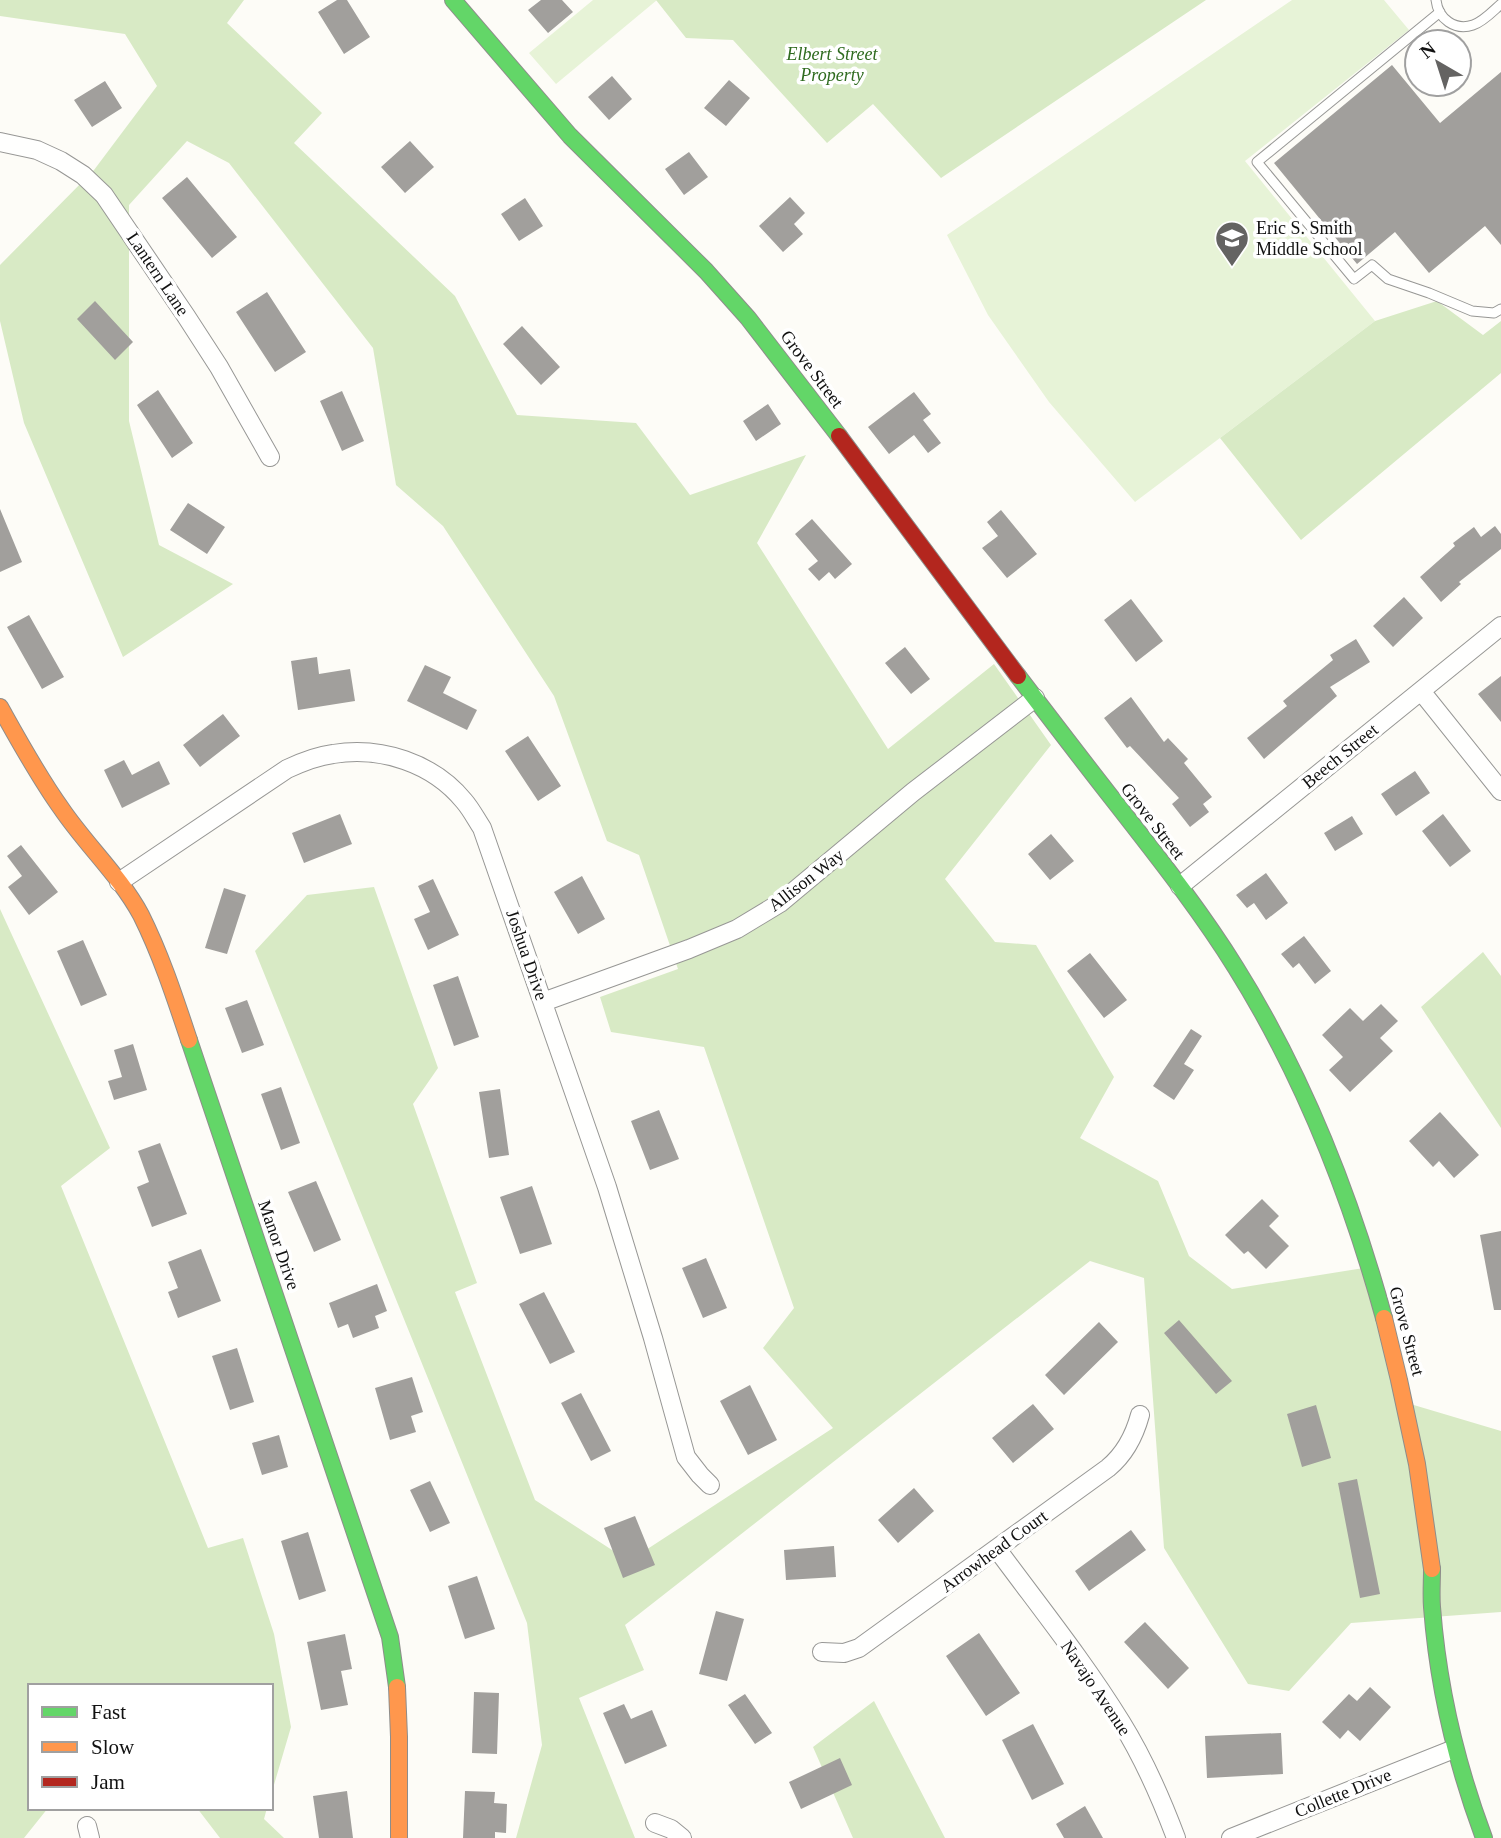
<svg xmlns="http://www.w3.org/2000/svg" width="1501" height="1838" viewBox="0 0 1501 1838" font-family="'Times New Roman',serif">
	<rect width="100%" height="100%" fill="#fdfcf7"/>
	<path fill="#e7f3d7" d="M593 0H657L556 84 529 53Z
		M1292 0H1384L1409 30 1245 161 1375 321 1135 502 1049 402 988 315 947 235Z"/>
	<path fill="#d8eac5" d="M0 0H244L227 23 322 113 294 143 455 296 517 415 636 423 690 495 806 455 757 543 888 749 994 664 1051 745 945 879 995 942 1036 945 1114 1077 1080 1138 1158 1181 1189 1256 1232 1289 1370 1267 1407 1403 1501 1431V1612L1351 1623 1289 1691 1248 1684 1164 1548 1144 1278 1090 1261 625 1625 644 1670 579 1698 635 1838H516L542 1745 527 1623 255 951 307 895 374 887 438 1068 413 1104 477 1283 455 1292 535 1500 629 1561 833 1428 763 1348 794 1308 704 1047 611 1032 600 997 678 969 639 855 607 841 554 696 443 526 396 485 373 348 229 163 187 141 129 205V421L159 545 233 584 123 657 24 423 0 321V265L94 170 157 86 125 34 0 16Z
		M656 0H1206L941 178 873 104 827 143 733 40 686 38Z
		M1437 301 1483 335 1501 321V373L1301 540 1220 438 1375 321Z
		M0 909 110 1148 61 1186 208 1548 243 1538 274 1634 291 1727 271 1795V1686H30V1808H48L24 1838H0Z
		M1483 952 1501 976V1128L1421 1007Z
		M874 1701 945 1838H853L813 1747Z
		M197 1808H267L264 1819 284 1838H220Z"/>
	<path fill="#a19f9c" d="M337 0H347L370 37 344 54 318 12Z
		M541 0H562L573 12 548 33 528 10Z
		M1392 65 1440 123 1501 72V245L1485 226 1429 273 1395 232 1357 264 1274 163Z
		M612 76 632 99 609 120 588 97Z
		M729 80 750 98 726 126 704 108Z
		M105 81 122 108 92 127 74 100Z
		M410 141 434 167 405 193 381 167Z
		M689 152 708 177 684 195 665 169Z
		M187 177 237 237 212 258 162 198Z
		M790 197 805 213 794 224 803 234 783 252 759 226Z
		M525 198 543 226 519 241 501 214Z
		M267 292 306 352 275 372 236 312Z
		M95 301 133 342 115 360 77 319Z
		M522 326 560 367 541 385 503 344Z
		M158 390 193 443 172 458 137 405Z
		M342 391 364 441 342 451 320 401Z
		M914 392 931 414 923 420 941 443 928 453 914 435 889 454 868 427Z
		M768 404 781 424 756 441 743 421Z
		M188 503 225 527 207 554 170 530Z
		M0 509 22 562 0 572Z
		M1001 510 1037 554 1007 578 982 548 998 536 987 522Z
		M812 519 852 564 835 579 829 572 819 581 808 569 818 561 795 534Z
		M1495 526 1501 534V549L1459 582 1461 584 1441 602 1420 577 1455 546 1453 543 1474 527 1481 537Z
		M1404 597 1423 618 1393 647 1373 626Z
		M1131 599 1163 641 1136 662 1104 620Z
		M29 615 64 677 42 689 7 627Z
		M1356 639 1370 662 1330 687 1337 696 1264 759 1247 738 1287 706 1283 701 1333 660 1330 655Z
		M905 647 930 679 911 694 885 663Z
		M317 657 319 674 350 669 355 701 298 710 291 661Z
		M425 665 451 677 443 693 477 710 467 730 407 701Z
		M1501 676V722L1478 694Z
		M1131 697 1164 742 1168 738 1188 759 1184 763 1212 797 1203 804 1209 812 1190 827 1172 804 1179 798 1130 746 1127 748 1104 718Z
		M223 714 240 736 200 767 183 745Z
		M528 736 561 786 538 801 505 751Z
		M124 760 132 775 159 761 170 784 122 808 104 770Z
		M1415 771 1430 793 1396 816 1381 794Z
		M340 814 352 844 304 863 292 833Z
		M1443 814 1471 851 1450 867 1422 831Z
		M1352 816 1363 834 1335 851 1324 833Z
		M1051 834 1074 861 1050 880 1028 854Z
		M21 845 58 892 29 915 8 887 22 876 7 856Z
		M1266 873 1288 903 1266 920 1254 903 1247 908 1236 895Z
		M582 876 605 919 578 934 554 892Z
		M433 879 459 935 428 950 414 919 430 912 418 886Z
		M224 888 246 895 227 954 205 948Z
		M1304 936 1331 971 1315 984 1299 963 1293 968 1281 954Z
		M83 940 107 995 81 1006 57 951Z
		M1090 953 1127 1000 1104 1018 1067 971Z
		M458 976 479 1037 454 1046 433 985Z
		M247 1000 264 1045 242 1053 225 1008Z
		M1381 1004 1398 1021 1380 1038 1393 1051 1350 1092 1329 1070 1343 1057 1322 1035 1350 1008 1363 1021Z
		M1191 1029 1202 1036 1184 1064 1194 1070 1174 1100 1153 1086Z
		M133 1044 147 1090 114 1100 108 1081 122 1077 114 1050Z
		M281 1087 300 1143 281 1150 261 1094Z
		M500 1089 509 1155 489 1158 479 1092Z
		M659 1110 679 1159 650 1170 631 1121Z
		M1440 1112 1479 1155 1454 1178 1439 1161 1433 1167 1409 1141Z
		M160 1143 187 1214 152 1227 137 1187 149 1182 138 1151Z
		M316 1181 341 1240 314 1252 288 1192Z
		M532 1186 552 1244 520 1254 500 1197Z
		M1262 1199 1279 1216 1269 1226 1289 1246 1266 1269 1248 1251 1244 1254 1225 1235Z
		M1501 1231V1310H1494L1480 1235Z
		M201 1249 221 1301 178 1318 168 1292 178 1288 168 1262Z
		M706 1258 727 1308 703 1318 682 1268Z
		M377 1284 387 1311 375 1316 379 1328 353 1338 348 1324 338 1328 329 1303Z
		M544 1292 575 1352 550 1364 519 1304Z
		M1179 1320 1232 1381 1216 1394 1164 1333Z
		M1099 1322 1118 1342 1064 1395 1045 1375Z
		M237 1348 254 1402 230 1410 212 1356Z
		M412 1377 423 1412 411 1416 416 1432 390 1440 375 1388Z
		M750 1385 777 1440 748 1455 720 1401Z
		M581 1393 611 1451 591 1461 561 1403Z
		M1033 1404 1054 1429 1013 1463 992 1438Z
		M1316 1405 1331 1458 1302 1467 1287 1414Z
		M279 1435 288 1467 262 1475 252 1443Z
		M1357 1479 1380 1594 1360 1598 1338 1483Z
		M430 1481 450 1523 430 1532 410 1490Z
		M914 1488 934 1511 898 1543 878 1520Z
		M635 1516 655 1565 623 1578 604 1528Z
		M1131 1530 1146 1550 1089 1591 1075 1571Z
		M308 1532 326 1591 299 1600 281 1541Z
		M834 1546 836 1577 786 1580 784 1550Z
		M477 1576 495 1629 465 1639 448 1586Z
		M716 1611 744 1619 727 1681 699 1674Z
		M1145 1622 1189 1668 1168 1689 1124 1642Z
		M979 1633 1020 1693 986 1716 946 1656Z
		M345 1634 352 1669 341 1671 348 1705 321 1710 307 1642Z
		M1370 1687 1391 1707 1360 1741 1348 1730 1340 1739 1322 1722 1349 1694 1357 1701Z
		M474 1692 499 1693 497 1754 472 1753Z
		M745 1694 772 1733 755 1744 728 1705Z
		M624 1704 631 1719 652 1710 667 1746 625 1764 603 1713Z
		M1033 1724 1064 1784 1032 1800 1002 1740Z
		M1281 1733 1283 1774 1207 1778 1205 1736Z
		M840 1758 852 1785 801 1809 789 1782Z
		M347 1791 353 1838H319L313 1796Z
		M465 1791 495 1792 494 1803 507 1804 506 1833 495 1832V1838H463Z
		M1085 1806 1103 1838H1064L1056 1824Z"/>
	<g fill="none" stroke-linecap="round" stroke-linejoin="round">
		<g stroke="#979795" stroke-width="11">
			<path id="lane" d="M1436 0C1438 19 1455 31 1473 25 1483 22 1493 11 1501 4
				M1440 12 1257 162 1354 279 1372 265 1388 279 1429 293 1472 311 1494 313 1501 309"/>
		</g>
		<g stroke="#979795" stroke-width="20">
			<path id="street" d="M0 142 37 150 61 161 83 175 104 195 186 316 219 367 270 457
				M1421 691 1501 791
				M119 882 287 769C302 762 317 756 333 754 381 746 433 763 464 801 471 809 476 819 482 828L607 1187 653 1338 686 1457 700 1475 710 1485
				M1180 886 1501 626
				M543 1002 689 949 737 929 780 903 913 792 1035 698
				M997 1549C1039 1606 1084 1662 1121 1722 1144 1759 1161 1798 1176 1838
				M822 1652 844 1653 859 1648 1108 1468C1125 1454 1134 1437 1140 1415
				M655 1823 671 1829 682 1838
				M87 1826 90 1838
				M1231 1838 1454 1749"/>
		</g>
		<g stroke="#8e8d8b" stroke-width="18">
			<path id="fast" d="M453 0 570 136 706 271 748 318 839 436
				M1018 676C1050 718 1082 760 1115 802 1157 856 1200 910 1236 968 1304 1077 1350 1194 1384 1318
				M189 1040 390 1637 397 1687
				M1432 1569C1432 1582 1431 1595 1432 1607 1438 1687 1456 1763 1484 1838"/>
		</g>
		<g stroke="#8e8d8b" stroke-width="18">
			<path id="slow" d="M0 707C19 741 38 776 61 808 86 845 120 876 141 915 161 955 175 998 189 1040
				M1384 1318 1399 1380 1417 1464 1432 1569
				M397 1687 399 1737V1838"/>
		</g>
		<g stroke="#8e8d8b" stroke-width="18">
			<path id="jam" d="M839 436 1018 676"/>
		</g>
		<use href="#lane" stroke="#fffffe" stroke-width="9"/>
		<use href="#street" stroke="#fffffe" stroke-width="18"/>
		<use href="#fast" stroke="#63d668" stroke-width="16"/>
		<use href="#slow" stroke="#ff974d" stroke-width="16"/>
		<use href="#jam" stroke="#b3261e" stroke-width="16"/>
	</g>
	<defs>
		<g id="school-pin" transform="scale(1.75)"><path d="M0 17L-7.5 6A9.5 9.5 0 1 1 7.5 6Z" fill="#646362" stroke="#fff"/><path d="M0-5L7-2L0 1L-7-2ZM-4 1L0 2.5L4 1V4Q0 6-4 4Z" fill="#fff"/></g>
	</defs>
	<g fill-rule="evenodd">
		<use href="#school-pin" x="1232" y="238"/>
	</g>
	<g text-anchor="middle" stroke-width="7" stroke-linejoin="round" paint-order="stroke">
		<g font-size="18" font-style="italic" fill="#2f6b1f" stroke="#fff">
			<text x="832" y="60">Elbert Street<tspan x="832" dy="21">Property</tspan></text>
		</g>
		<g font-size="18" fill="#111" stroke="#fff" text-anchor="start">
			<text x="1256" y="234">Eric S. Smith<tspan x="1256" dy="21">Middle School</tspan></text>
		</g>
		<g font-size="18" fill="#111" stroke="#fff">
			<text transform="translate(158 274) rotate(56)" y="6">Lantern Lane</text>
			<text transform="translate(812 369) rotate(53)" y="6">Grove Street</text>
			<text transform="translate(1340 756) rotate(-39)" y="6">Beech Street</text>
			<text transform="translate(1153 821) rotate(52)" y="6">Grove Street</text>
			<text transform="translate(806 880) rotate(-38)" y="6">Allison Way</text>
			<text transform="translate(527 955) rotate(71)" y="6">Joshua Drive</text>
			<text transform="translate(279 1245) rotate(71)" y="6">Manor Drive</text>
			<text transform="translate(1407 1331) rotate(75)" y="6">Grove Street</text>
			<text transform="translate(994 1551) rotate(-36)" y="6">Arrowhead Court</text>
			<text transform="translate(1096 1688) rotate(56)" y="6">Navajo Avenue</text>
			<text transform="translate(1343 1793) rotate(-22)" y="6">Collette Drive</text>
		</g>
	</g>
	<rect x="28" y="1684" width="245" height="126" fill="#ffffff" stroke="#a0a0a0" stroke-width="2"/>
	<rect x="42" y="1707" width="35" height="10" fill="#63d668" stroke="#a0a0a0" stroke-width="2"/>
	<text x="91" y="1719" font-size="21" fill="#111111">Fast</text>
	<rect x="42" y="1742" width="35" height="10" fill="#ff974d" stroke="#a0a0a0" stroke-width="2"/>
	<text x="91" y="1754" font-size="21" fill="#111111">Slow</text>
	<rect x="42" y="1777" width="35" height="10" fill="#b3261e" stroke="#a0a0a0" stroke-width="2"/>
	<text x="91" y="1789" font-size="21" fill="#111111">Jam</text>
	<g transform="translate(1438 63) rotate(321)"><circle r="33" fill="#ffffff" stroke="#a0a0a0" stroke-width="2"/>
	<path d="M0-5L12 26L0 18L-12 26Z" fill="#646362"/>
	<text y="-10" font-size="19" font-weight="bold" text-anchor="middle" fill="#111111">N</text>
	</g>
</svg>
